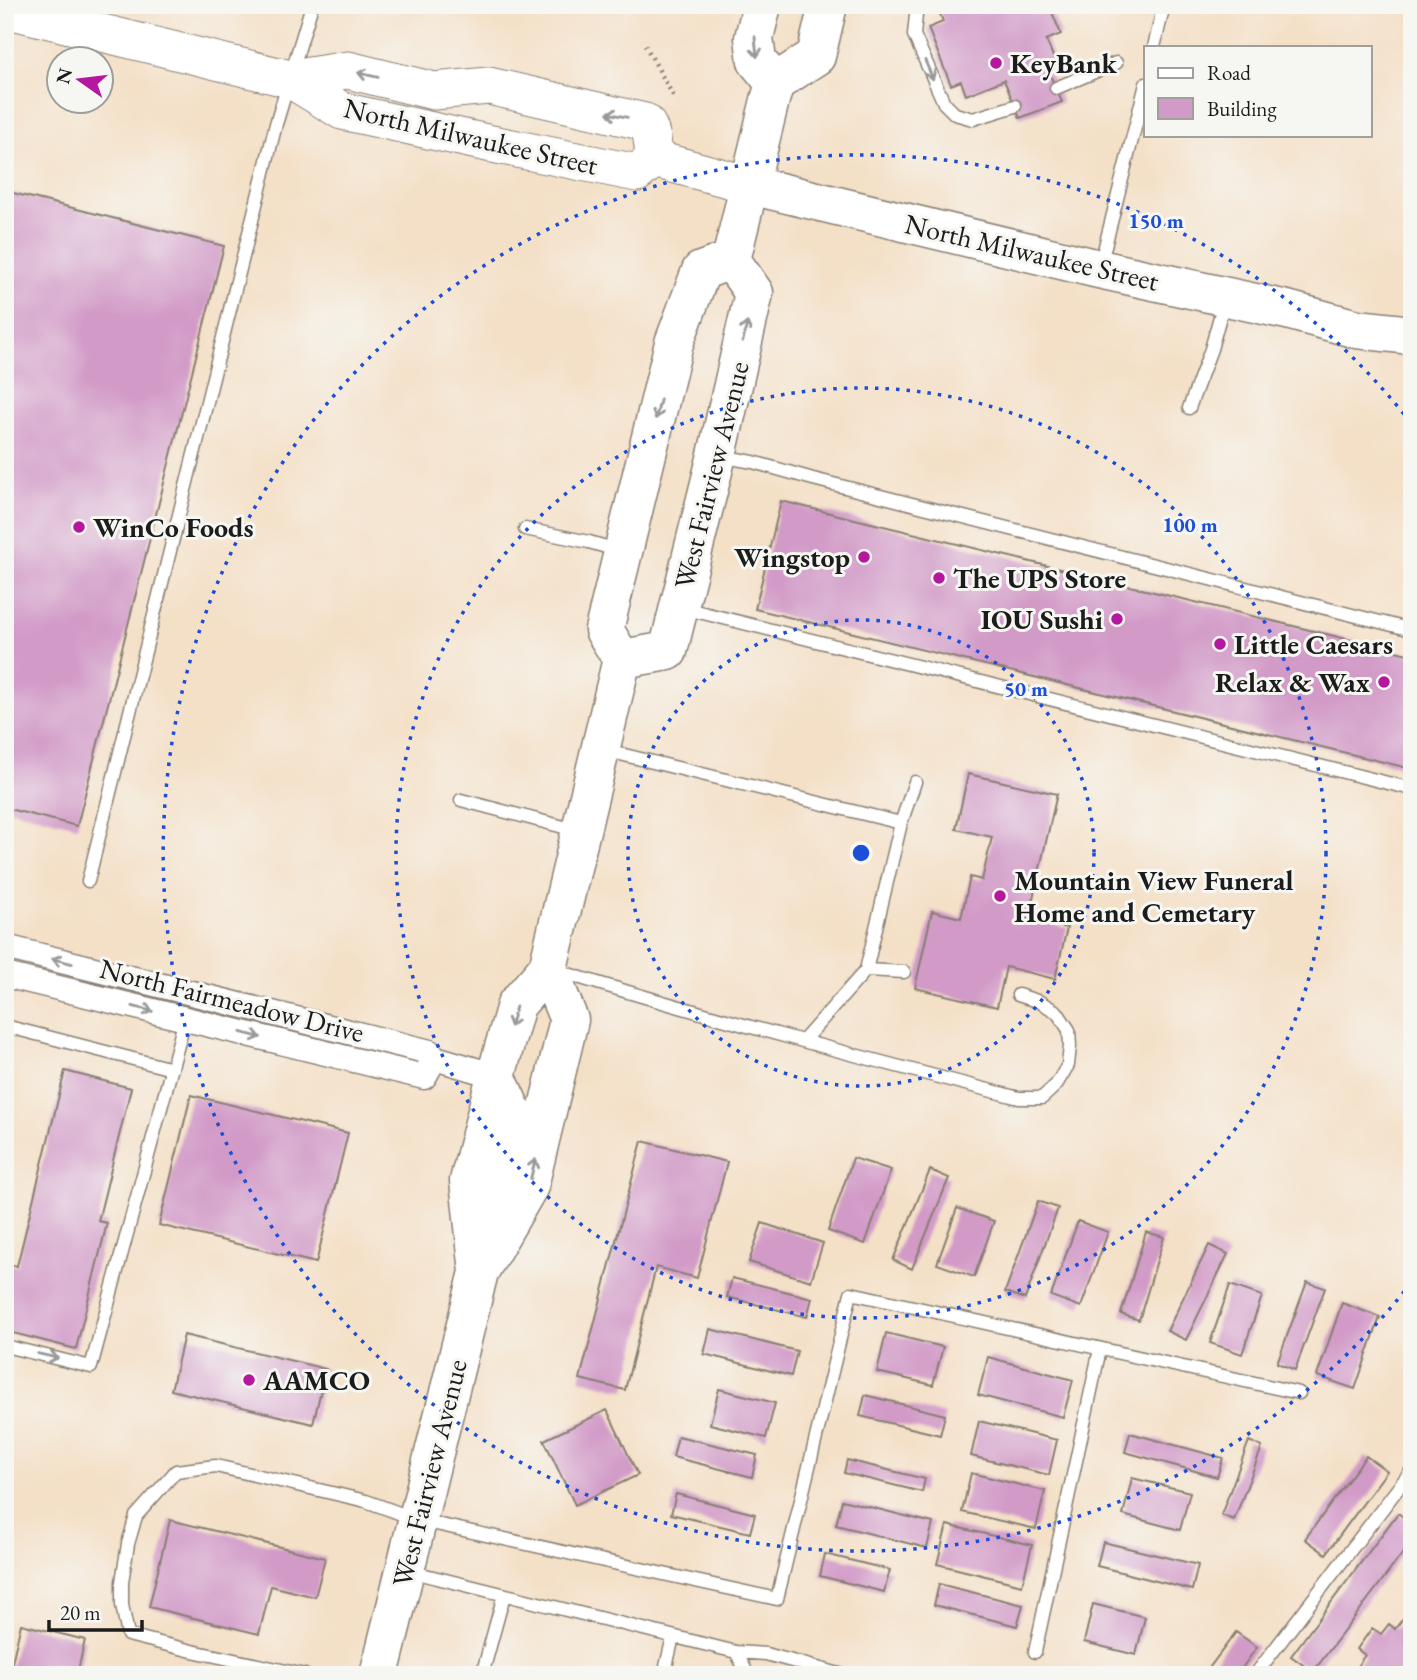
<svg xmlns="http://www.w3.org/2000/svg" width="1417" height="1680" viewBox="0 0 1417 1680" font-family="'EB Garamond',serif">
	<rect width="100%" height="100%" fill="#f6f6f2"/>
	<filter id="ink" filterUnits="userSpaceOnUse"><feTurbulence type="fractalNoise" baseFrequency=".0143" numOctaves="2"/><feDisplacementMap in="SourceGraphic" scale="14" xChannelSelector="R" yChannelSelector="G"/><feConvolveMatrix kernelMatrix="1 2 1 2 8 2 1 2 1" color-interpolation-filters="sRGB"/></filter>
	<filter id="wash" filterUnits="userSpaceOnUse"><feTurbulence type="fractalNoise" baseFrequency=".00686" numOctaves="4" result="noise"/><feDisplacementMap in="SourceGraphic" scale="28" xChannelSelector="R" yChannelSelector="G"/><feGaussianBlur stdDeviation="1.57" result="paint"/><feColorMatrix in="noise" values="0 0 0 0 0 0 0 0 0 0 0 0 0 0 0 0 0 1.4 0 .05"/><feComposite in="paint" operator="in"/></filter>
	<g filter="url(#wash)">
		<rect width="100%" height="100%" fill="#f4e0c7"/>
		<g id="blocks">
			<path fill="#d19ac7" d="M937 5H1049L1061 34 1046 40 1055 61 1045 64 1062 102 1020 118 1004 80 966 95 961 81 951 85 928 28 943 22Z
				M5 191 224 246 77 826 5 808Z
				M781 501 1412 655V769L755 609Z
				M968 774 1057 794 1028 920 1067 928 1055 979 1006 967 997 1007 915 988 932 911 961 918 970 877 982 880 992 837 956 829Z
				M65 1071 131 1088 98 1221 107 1223 76 1349 5 1331V1263L17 1266Z
				M191 1095 348 1133 316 1263 159 1225Z
				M642 1141 727 1162 697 1278 656 1267 625 1390 580 1379Z
				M853 1158 891 1170 865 1244 828 1231Z
				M930 1170 949 1178 912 1269 893 1260Z
				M1038 1201 1058 1208 1025 1299 1005 1292Z
				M957 1208 994 1221 974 1277 937 1264Z
				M1078 1221 1108 1232 1081 1307 1051 1296Z
				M762 1223 823 1243 811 1281 749 1262Z
				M1146 1232 1164 1237 1139 1320 1121 1314Z
				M1209 1245 1228 1254 1186 1340 1167 1331Z
				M732 1278 812 1298 807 1317 727 1297Z
				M1307 1282 1325 1288 1295 1370 1277 1363Z
				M1230 1285 1262 1296 1242 1354 1210 1343Z
				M1342 1303 1380 1317 1355 1389 1317 1376Z
				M710 1329 797 1351 791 1376 704 1354Z
				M886 1333 943 1347 933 1385 877 1372Z
				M184 1335 326 1369 313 1424 171 1390Z
				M988 1357 1073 1380 1063 1417 978 1395Z
				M719 1389 775 1403 766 1438 710 1424Z
				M865 1395 945 1415 940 1435 860 1416Z
				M607 1410 638 1475 575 1505 544 1440Z
				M979 1421 1057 1440 1049 1475 971 1456Z
				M1130 1433 1223 1458 1217 1477 1125 1452Z
				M678 1436 757 1455 752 1477 673 1457Z
				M1249 1441 1262 1447 1234 1520 1221 1515Z
				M1366 1456 1387 1471 1326 1554 1305 1539Z
				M847 1460 925 1479 922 1492 844 1473Z
				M971 1473 1045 1491 1036 1529 962 1512Z
				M1132 1478 1190 1492 1180 1530 1123 1515Z
				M676 1494 755 1514 750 1533 671 1514Z
				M842 1500 933 1523 927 1548 836 1525Z
				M1398 1513 1412 1524V1541L1313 1672 1291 1656Z
				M170 1520 325 1558 315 1597 271 1586 259 1634 149 1607Z
				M947 1525 1032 1545 1022 1585 937 1564Z
				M1103 1542 1198 1565 1192 1590 1097 1566Z
				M825 1554 890 1570 884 1592 820 1576Z
				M939 1584 1023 1605 1017 1626 934 1605Z
				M1093 1604 1145 1617 1136 1655 1084 1642Z
				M1412 1606V1675H1361L1364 1670 1358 1665 1365 1655 1357 1649 1372 1628 1381 1634 1389 1624 1395 1629Z
				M21 1624 85 1640 77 1675H9Z
				M1236 1632 1257 1647 1237 1675H1204Z"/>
		</g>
	</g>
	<g filter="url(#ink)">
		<use href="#blocks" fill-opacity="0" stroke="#887e72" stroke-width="2"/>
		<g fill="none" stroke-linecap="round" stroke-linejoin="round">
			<g stroke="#887e72" stroke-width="15">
				<path id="lane" d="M917 5 914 35 944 103 955 114 973 119 1015 106
					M1154 47 1164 5
					M1056 88 1116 63
					M1100 266 1146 84
					M1189 408 1211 349 1224 302
					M720 456 753 462 813 479 1412 630
					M525 529 589 542 620 551
					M683 608 1412 789
					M604 750 901 823
					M461 800 575 830
					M88 881 276 124 312 5
					M866 970 901 823 915 782
					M558 971C711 1018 865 1058 1019 1098H1042L1056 1085 1068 1065 1070 1046 1069 1030 1057 1012 1040 1002 1018 995
					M5 1026 172 1069
					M803 1041 866 970 904 972
					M5 1346 91 1367 185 1019
					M409 1571 736 1652 766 1654 843 1675
					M736 1652 745 1669 744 1675
					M1035 1652 1100 1349
					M305 1675 192 1651 128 1635 122 1605V1582L128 1544 136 1516 176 1471 216 1466 366 1501 418 1520 777 1599 851 1293 1299 1393
					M482 1675 504 1595
					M664 1675 673 1637
					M1255 1675 1412 1470"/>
			</g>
			<g stroke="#887e72" stroke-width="27">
				<path id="street" d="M5 947 430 1052 435 1058 496 1076
					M5 975 424 1077 435 1058"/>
			</g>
			<g stroke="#887e72" stroke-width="39">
				<path id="secondary" d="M5 9 290 79 342 111 487 143 637 173 654 159
					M290 79 348 70 434 91 489 86 645 122C653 131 653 147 654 159
					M654 159 750 185"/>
			</g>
			<g stroke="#887e72" stroke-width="41">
				<path id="primary" d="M762 5 754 38 757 61 775 83
					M750 185 1099 269 1287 310 1357 329 1412 335
					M622 659 668 651 717 455 754 293 731 260 770 100 775 83 816 56 828 5
					M490 1229 516 1120 496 1076
					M479 1272 469 1181 496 1076 516 1005 548 968 622 659 604 630 674 343 701 271 731 260
					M379 1675 479 1272 529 1186 569 1020 548 968"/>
			</g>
			<path stroke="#887e72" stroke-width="4.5" stroke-dasharray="2 5" stroke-linecap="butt" d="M213 11 214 5
				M645 45 675 99"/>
			<use href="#lane" stroke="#fff" stroke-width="12"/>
			<use href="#street" stroke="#fff" stroke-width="24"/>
			<use href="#secondary" stroke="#fff" stroke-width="37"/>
			<use href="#primary" stroke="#fff" stroke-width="38"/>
		</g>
		<defs><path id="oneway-shaft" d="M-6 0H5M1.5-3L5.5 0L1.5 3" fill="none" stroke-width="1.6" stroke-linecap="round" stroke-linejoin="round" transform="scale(1.75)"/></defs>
		<g stroke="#999">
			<use href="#oneway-shaft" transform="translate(756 47) rotate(84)"/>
			<use href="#oneway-shaft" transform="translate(929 70) rotate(67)"/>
			<use href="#oneway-shaft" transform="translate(368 75) rotate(-167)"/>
			<use href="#oneway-shaft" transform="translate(617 115) rotate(-167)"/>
			<use href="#oneway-shaft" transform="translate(745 332) rotate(-77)"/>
			<use href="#oneway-shaft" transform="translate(658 409) rotate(104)"/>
			<use href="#oneway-shaft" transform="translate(62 961) rotate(-166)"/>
			<use href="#oneway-shaft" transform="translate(143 1009) rotate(14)"/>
			<use href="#oneway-shaft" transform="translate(513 1017) rotate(106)"/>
			<use href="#oneway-shaft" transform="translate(251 1035) rotate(14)"/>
			<use href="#oneway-shaft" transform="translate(533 1169) rotate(-76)"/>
			<use href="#oneway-shaft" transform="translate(48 1356) rotate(13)"/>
		</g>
	</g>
	<g fill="none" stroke="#1d4ed8" stroke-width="3.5" stroke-dasharray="3.5 7">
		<circle cx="861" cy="853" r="233"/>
		<circle cx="861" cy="853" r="465"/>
		<path d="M1411 1283A698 698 0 1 1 1411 423"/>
	</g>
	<g fill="#b5179e" stroke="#f6f6f2" stroke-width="2.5">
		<circle cx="996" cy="63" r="7"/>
		<circle cx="79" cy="527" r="7"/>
		<circle cx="864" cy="557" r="7"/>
		<circle cx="939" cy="578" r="7"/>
		<circle cx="1117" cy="619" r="7"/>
		<circle cx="1220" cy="644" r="7"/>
		<circle cx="1384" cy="682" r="7"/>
		<circle cx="1000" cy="896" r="7"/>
		<circle cx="249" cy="1380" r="7"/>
	</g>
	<g text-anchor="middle" stroke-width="6" stroke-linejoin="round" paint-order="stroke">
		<g font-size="28" font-weight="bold" fill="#1c1c1c" stroke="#f6f6f2" text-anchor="start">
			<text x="1010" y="73">KeyBank</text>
			<text x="93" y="537">WinCo Foods</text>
			<text x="850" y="567" text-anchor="end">Wingstop</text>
			<text x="953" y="588">The UPS Store</text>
			<text x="1103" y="629" text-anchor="end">IOU Sushi</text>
			<text x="1234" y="654">Little Caesars</text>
			<text x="1370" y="692" text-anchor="end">Relax &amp; Wax</text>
			<text x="1014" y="890">Mountain View Funeral<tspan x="1014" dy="32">Home and Cemetary</tspan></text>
			<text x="263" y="1390">AAMCO</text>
		</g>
		<g font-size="28" fill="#1c1c1c" stroke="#f6f6f2">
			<text transform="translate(471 136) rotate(13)" y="10">North Milwaukee Street</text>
			<text transform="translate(1032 252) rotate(13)" y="10">North Milwaukee Street</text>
			<text transform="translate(711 475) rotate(-76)" y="10">West Fairview Avenue</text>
			<text transform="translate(232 1000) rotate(14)" y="10">North Fairmeadow Drive</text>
			<text transform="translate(429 1473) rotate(-76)" y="10">West Fairview Avenue</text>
		</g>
	</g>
	<circle cx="861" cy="853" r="10" fill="#1d4ed8" stroke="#f6f6f2" stroke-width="3.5"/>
	<g font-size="21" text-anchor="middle" font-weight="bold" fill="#1d4ed8" stroke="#f6f6f2" stroke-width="6" stroke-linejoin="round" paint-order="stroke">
		<text x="1156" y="228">150 m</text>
		<text x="1190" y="532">100 m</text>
		<text x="1026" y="696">50 m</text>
	</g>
	<rect width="1417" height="1680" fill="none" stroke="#f6f6f2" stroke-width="28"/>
	<rect x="1144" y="46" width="228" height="91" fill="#f6f6f2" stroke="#9f9f9c" stroke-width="2"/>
	<rect x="1158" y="68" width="35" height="10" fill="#ffffff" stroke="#9f9f9c" stroke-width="2"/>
	<text x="1207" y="80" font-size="21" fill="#1c1c1c">Road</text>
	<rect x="1158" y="98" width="35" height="21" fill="#d19ac7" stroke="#9f9f9c" stroke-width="2"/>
	<text x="1207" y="116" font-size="21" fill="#1c1c1c">Building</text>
	<g transform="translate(80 80) rotate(284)"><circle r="33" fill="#f6f6f2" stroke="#9f9f9c" stroke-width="2"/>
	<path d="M0-5L12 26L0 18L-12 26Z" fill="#b5179e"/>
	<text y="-10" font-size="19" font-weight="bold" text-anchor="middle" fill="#1c1c1c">N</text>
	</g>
	<path d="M49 1620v10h93v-10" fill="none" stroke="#1c1c1c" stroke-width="3.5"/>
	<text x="60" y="1620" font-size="21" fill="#1c1c1c" stroke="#f6f6f2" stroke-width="5" paint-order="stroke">20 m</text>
</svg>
